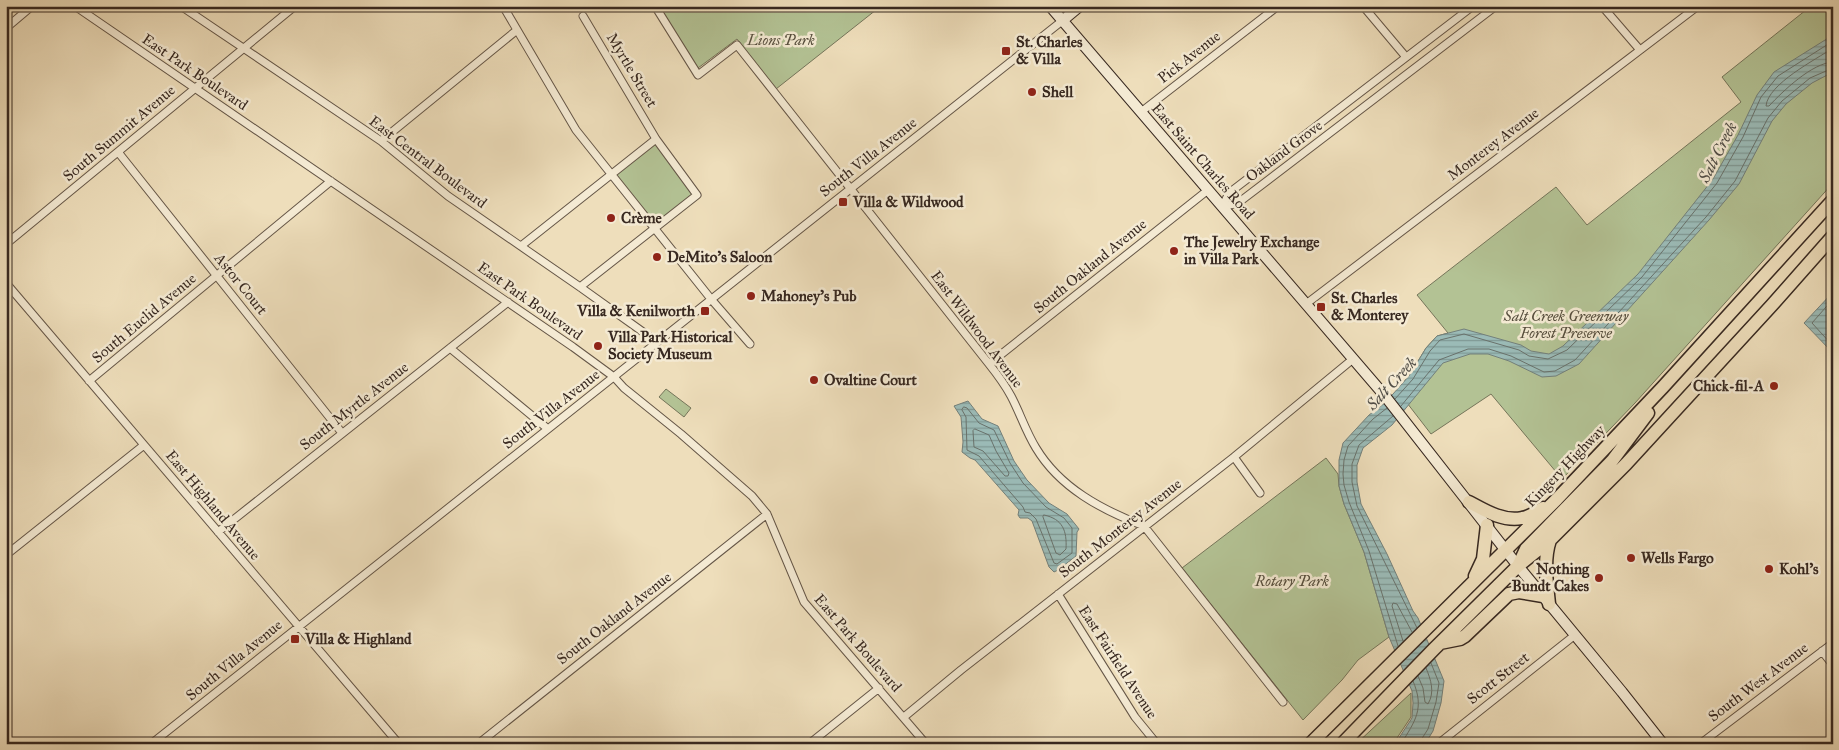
<svg xmlns="http://www.w3.org/2000/svg" width="1839" height="750" viewBox="0 0 1839 750" font-family="'IM FELL Great Primer',serif">
	<defs>
		<pattern id="water-rules" width="6" height="5" patternUnits="userSpaceOnUse" patternTransform="scale(1.25)"><rect width="6" height="5" fill="#9bbbb7"/><path d="M0 2.5h6" fill="none" stroke="#7f9894"/></pattern>
	</defs>
	<rect width="100%" height="100%" fill="#eedebb"/>
	<filter id="stains"><feTurbulence type="fractalNoise" baseFrequency=".004" numOctaves="4"/><feColorMatrix values="0 0 0 0 .2 0 0 0 0 .09 0 0 0 0 .02 0 0 0 .5 -.17"/></filter>
	<radialGradient id="worn" r=".72"><stop offset=".6" stop-color="#630" stop-opacity="0"/><stop offset="1" stop-color="#630" stop-opacity=".3"/></radialGradient>
	<path fill="#b3c294" stroke="#75755a" d="M659 6H881L776 89 737 39 698 68Z
		M1811 6H1833V183L1635 403 1562 479 1491 394 1431 434 1397 390 1409 376 1426 348 1437 336 1448 333 1417 295 1556 187 1587 225 1741 102 1722 77Z
		M655 142 694 194 654 225 614 175Z
		M666 389 691 408 684 417 659 397Z
		M1326 458 1338 474 1339 486 1344 504 1364 552 1389 637 1358 660 1342 680 1303 720 1182 568Z
		M1411 693V717L1393 744H1356Z"/>
	<path fill="url(#water-rules)" stroke="#73807b" d="M1833 35V72L1812 83 1786 104 1772 121 1739 184 1709 220 1579 364 1556 376 1542 377 1509 361 1488 354H1470L1443 363 1392 425 1363 448 1357 465V482L1361 504 1387 554 1413 611 1418 618 1444 681 1441 703 1433 731 1425 744H1395L1412 718 1413 703 1412 691 1389 637 1364 552 1344 504 1339 486V460L1343 443 1369 415 1385 403 1409 376 1426 348 1437 336 1464 329 1521 345 1531 351 1549 354 1563 346 1638 274 1713 179 1738 135 1757 95 1774 72Z
		M1833 292V353L1804 323Z
		M968 401 982 419 998 426 1014 461 1027 480 1049 503 1067 514 1079 529 1077 532 1076 556 1058 570 1054 572 1049 567 1032 521 1028 518H1020L1018 515 1019 510 975 460 970 458 962 452 963 442 961 417 954 406Z"/>
	<g fill="none" stroke-linecap="round" stroke-linejoin="round">
		<path stroke="#69726c" stroke-width="1" d="M1833 48C1815 60 1768 84 1766 106H1769C1783 91 1812 63 1833 62
			M1833 299 1812 323 1833 346
			M1395 399 1413 379 1430 351 1440 340 1464 334 1519 350 1529 356 1548 359 1567 350 1642 277 1717 183 1743 137 1761 97 1778 76 1833 41
			M1401 406 1439 360 1468 349H1489L1511 356 1544 372 1555 371 1575 360 1706 217 1735 181 1768 118 1782 101 1810 78 1833 68
			M964 407 967 408 979 423 994 430 1010 463 1023 483 1046 507 1064 518 1072 528V553L1057 564 1054 563 1036 519 1030 513 1025 512 1023 507 979 456 967 450 966 417 962 410Z
			M1387 408 1373 419 1348 446 1344 460 1343 474 1344 485 1349 502 1369 551 1398 646
			M1393 416 1359 445 1352 464V482L1357 506 1417 628
			M975 429 989 435 996 451 1009 473 1008 476H1005L983 451 974 447 973 431Z
			M1044 515C1063 519 1067 531 1066 549L1060 555 1056 553 1043 517Z
			M1403 641 1392 606 1393 603 1397 604 1412 632
			M1418 676 1423 688 1425 702 1428 704C1435 692 1431 680 1426 668
			M1401 744C1415 721 1425 709 1413 681
			M1421 744V740L1428 729 1436 702 1439 683 1431 663"/>
		<g stroke="#655647" stroke-width="9">
			<path id="street" d="M75 6 573 347 614 377 624 388 681 434 752 496 767 514 804 602 926 744
				M181 6 381 141 448 196 580 287 657 342
				M503 6 576 130 711 299 750 344
				M655 6 698 75 737 45 989 364C997 374 1005 385 1011 396 1020 413 1026 432 1036 448 1060 488 1102 510 1144 526L1283 702
				M1363 6 1406 57
				M1602 6 1640 50
				M6 28 32 6
				M1141 112 1278 6
				M381 141 517 30
				M118 152 342 433
				M1222 207 1238 203 1496 6
				M1222 207 1229 193 1473 6
				M6 244 295 6
				M521 246 656 139
				M6 283 399 744
				M580 287 697 195 656 139 583 16
				M1306 304 1698 6
				M450 348 548 429
				M989 364 1208 190
				M89 381 331 181
				M1234 457 1260 493
				M218 532 508 302
				M6 555 144 445
				M1058 594 1135 717 1157 744
				M1822 651 1833 665
				M904 717 961 670 1234 457 1353 359
				M151 744 1062 21
				M478 744 767 514
				M809 744 879 688
				M1438 744 1575 635
				M1700 744 1833 643"/>
		</g>
		<g stroke="#372820" stroke-width="12">
			<path id="secondary" d="M1050 6 1385 396 1518 566 1622 692 1663 744
				M1062 21 1080 6"/>
		</g>
		<g stroke="#372820" stroke-width="15">
			<path id="highway" d="M1469 502C1484 510 1503 522 1522 518 1529 517 1537 512 1543 508
				M1519 564 1526 549 1612 461 1648 413
				M1475 576 1483 559 1487 525
				M1549 604C1547 583 1543 561 1550 540
				M1440 643 1460 639 1465 636 1509 594 1519 592 1543 596
				M1310 744 1557 499 1663 387 1833 200
				M1342 744 1434 649 1518 566 1550 540 1626 464 1772 305 1833 236"/>
		</g>
		<use href="#street" stroke="#f4ead3" stroke-width="7"/>
		<use href="#secondary" stroke="#f4ead3" stroke-width="10"/>
		<use href="#highway" stroke="#eedebb" stroke-width="12"/>
	</g>
	<g fill="#8f2418" stroke="#f4ead3" stroke-width="2">
		<rect x="1001" y="46" width="10" height="10" rx="2.5"/>
		<circle cx="1032" cy="92" r="5"/>
		<rect x="838" y="197" width="10" height="10" rx="2.5"/>
		<circle cx="611" cy="218" r="5"/>
		<circle cx="1174" cy="251" r="5"/>
		<circle cx="657" cy="257" r="5"/>
		<circle cx="751" cy="296" r="5"/>
		<rect x="1316" y="302" width="10" height="10" rx="2.5"/>
		<rect x="700" y="306" width="10" height="10" rx="2.5"/>
		<circle cx="598" cy="346" r="5"/>
		<circle cx="814" cy="380" r="5"/>
		<circle cx="1774" cy="386" r="5"/>
		<circle cx="1631" cy="558" r="5"/>
		<circle cx="1769" cy="569" r="5"/>
		<circle cx="1599" cy="578" r="5"/>
		<rect x="290" y="634" width="10" height="10" rx="2.5"/>
	</g>
	<g text-anchor="middle" stroke-width="5" stroke-linejoin="round" paint-order="stroke">
		<g font-size="15" font-style="italic" fill="#564e3d" stroke="#f4ead3">
			<text x="781" y="45">Lions Park</text>
			<text x="1566" y="321">Salt Creek Greenway<tspan x="1566" dy="17">Forest Preserve</tspan></text>
			<text x="1292" y="586">Rotary Park</text>
		</g>
		<g font-size="15" font-weight="bold" fill="#372820" stroke="#f4ead3" text-anchor="start">
			<text x="1016" y="47">St. Charles<tspan x="1016" dy="17">&amp; Villa</tspan></text>
			<text x="1042" y="97">Shell</text>
			<text x="853" y="207">Villa &amp; Wildwood</text>
			<text x="621" y="223">Crème</text>
			<text x="1184" y="247">The Jewelry Exchange<tspan x="1184" dy="17">in Villa Park</tspan></text>
			<text x="667" y="262">DeMito’s Saloon</text>
			<text x="761" y="301">Mahoney’s Pub</text>
			<text x="1331" y="303">St. Charles<tspan x="1331" dy="17">&amp; Monterey</tspan></text>
			<text x="695" y="316" text-anchor="end">Villa &amp; Kenilworth</text>
			<text x="608" y="342">Villa Park Historical<tspan x="608" dy="17">Society Museum</tspan></text>
			<text x="824" y="385">Ovaltine Court</text>
			<text x="1764" y="391" text-anchor="end">Chick-fil-A</text>
			<text x="1641" y="563">Wells Fargo</text>
			<text x="1589" y="574" text-anchor="end">Nothing<tspan x="1589" dy="17">Bundt Cakes</tspan></text>
			<text x="1779" y="574">Kohl's</text>
			<text x="305" y="644">Villa &amp; Highland</text>
		</g>
		<g font-size="15" fill="#372820" stroke="#f4ead3">
			<text transform="translate(1189 57) rotate(-38)" y="5">Pick Avenue</text>
			<text transform="translate(632 70) rotate(59)" y="5">Myrtle Street</text>
			<text transform="translate(195 72) rotate(34)" y="5">East Park Boulevard</text>
			<text transform="translate(119 133) rotate(-40)" y="5">South Summit Avenue</text>
			<text transform="translate(1493 144) rotate(-37)" y="5">Monterey Avenue</text>
			<text transform="translate(1284 151) rotate(-37)" y="5">Oakland Grove</text>
			<text transform="translate(868 157) rotate(-38)" y="5">South Villa Avenue</text>
			<text transform="translate(1203 161) rotate(49)" y="5">East Saint Charles Road</text>
			<text transform="translate(428 162) rotate(37)" y="5">East Central Boulevard</text>
			<text transform="translate(1090 266) rotate(-39)" y="5">South Oakland Avenue</text>
			<text transform="translate(241 284) rotate(51)" y="5">Astor Court</text>
			<text transform="translate(530 301) rotate(35)" y="5">East Park Boulevard</text>
			<text transform="translate(144 318) rotate(-40)" y="5">South Euclid Avenue</text>
			<text transform="translate(977 329) rotate(53)" y="5">East Wildwood Avenue</text>
			<text transform="translate(354 406) rotate(-38)" y="5">South Myrtle Avenue</text>
			<text transform="translate(551 409) rotate(-38)" y="5">South Villa Avenue</text>
			<text transform="translate(1565 466) rotate(-46)" y="5">Kingery Highway</text>
			<text transform="translate(213 505) rotate(50)" y="5">East Highland Avenue</text>
			<text transform="translate(1120 528) rotate(-38)" y="5">South Monterey Avenue</text>
			<text transform="translate(614 618) rotate(-38)" y="5">South Oakland Avenue</text>
			<text transform="translate(858 643) rotate(49)" y="5">East Park Boulevard</text>
			<text transform="translate(234 660) rotate(-39)" y="5">South Villa Avenue</text>
			<text transform="translate(1118 662) rotate(57)" y="5">East Fairfield Avenue</text>
			<text transform="translate(1498 678) rotate(-38)" y="5">Scott Street</text>
			<text transform="translate(1758 682) rotate(-37)" y="5">South West Avenue</text>
		</g>
		<g font-size="16" font-style="italic" fill="#504d46" stroke="#f4ead3">
			<text transform="translate(1717 152) rotate(-63)" y="6">Salt Creek</text>
			<text transform="translate(1391 383) rotate(-47)" y="6">Salt Creek</text>
		</g>
	</g>
	<rect width="1839" height="750" fill="none" stroke="#eedebb" stroke-width="25"/>
	<rect x="8" y="8" width="1824" height="735" fill="none" stroke="#372820" stroke-width="2.5"/>
	<rect x="12" y="12" width="1814" height="725" fill="none" stroke="#372820"/>
	<rect width="100%" height="100%" filter="url(#stains)"/>
	<rect width="100%" height="100%" fill="url(#worn)"/>
</svg>
